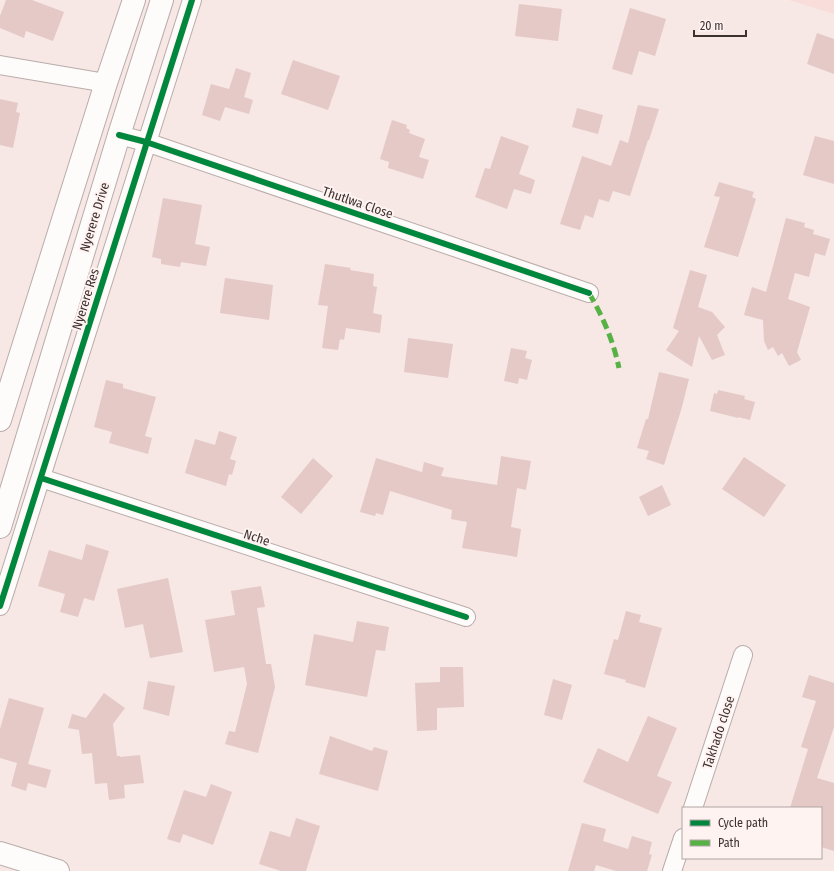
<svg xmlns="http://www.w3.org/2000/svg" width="834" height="871" viewBox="0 0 834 871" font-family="'Fira Sans Condensed',sans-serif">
	<rect width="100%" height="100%" fill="#f7e7e5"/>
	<path fill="#f9ddda" d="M789 0H834V14Z"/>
	<path fill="#e4c9c7" d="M6 0H32L64 12 53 41 26 31 24 38 0 28V16Z
		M519 4 562 9 558 41 515 36Z
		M630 8 666 19 655 56 639 51 632 75 612 69Z
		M817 33 834 39V74L807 64Z
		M293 60 340 76 328 110 281 94Z
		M236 68 251 73 244 97 253 100 249 114 225 107 220 121 202 115 211 84 229 89Z
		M0 99 18 103 16 112 20 113 13 148 0 145Z
		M638 105 659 109 649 140H648L630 196 613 191 609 202 599 199 593 218 585 215 580 230 560 224 582 156 611 166 620 140 628 143Z
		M577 108 603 115 598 134 572 127Z
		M392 120 407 125 406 128 410 130 409 133 425 139 419 157 429 160 423 179 388 168 389 162 380 159Z
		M501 136 529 146 519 174 535 180 531 194 514 189 507 209 475 197 485 168 490 169Z
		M815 136 834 141V184L803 175Z
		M719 182 754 192 752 197 756 199 738 257 704 247 720 197 714 196Z
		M163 198 202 205 195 244 210 247 206 266 181 262 180 267 161 264V259L152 257Z
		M786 218 805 223 804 227 814 230 813 234 830 239 825 256 815 253 809 277 795 273 788 299 810 307 797 352 801 360 789 366 782 353 778 356 773 347 768 350 764 341 763 320 744 315 752 287 766 292Z
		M325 264 351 268 350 270 374 274 373 286 377 287 373 313 382 315 380 333 346 328 344 340 340 339 338 350 322 348 328 306 318 305Z
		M690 270 707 275 698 307 712 312 725 327 717 335 725 355 712 360 699 336 692 367 666 350 679 331 673 328Z
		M225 278 273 285 269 320 220 313Z
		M408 338 453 344 448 378 404 372Z
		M511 348 527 351 525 358 532 360 527 380 519 378 518 384 504 381Z
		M659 372 689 379 682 407 664 465 646 459 649 451 637 448 646 419H648Z
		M106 380 123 384V388L156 397 145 436 152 438 148 454 109 443 112 432 94 427Z
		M718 390 745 396 744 399 755 402 750 420 738 417V418L710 411 714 393 717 394Z
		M219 431 237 437 230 459 236 461 232 475 229 474 226 486 185 473 195 439 215 445Z
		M501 456 531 461 526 490 517 488 511 527 521 529 517 557 462 548 467 522 451 519 452 510 390 491 383 515 376 513 375 516 360 512 376 458 422 472 424 462 444 468 441 476 497 485Z
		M744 457 786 485 764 517 722 489Z
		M313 458 333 476 301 514 281 497Z
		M662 485 671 505 648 516 639 497Z
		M86 544 109 551 94 601 84 598 78 617 60 612 65 594 38 586 49 550 82 560Z
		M168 578 183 652 150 658 143 624 125 628 117 589Z
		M261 586 265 607 257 608 266 664H271L275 687 258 753 225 744 229 731 235 732 247 684 244 667 214 672 205 620 235 615 231 591Z
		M626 611 641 615 639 622 662 628 645 688 625 682 626 680 604 674 614 639 618 640Z
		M357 621 389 627 385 651 376 650 367 697 305 685 314 634 353 642Z
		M440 667H463L464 707 437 708V730L417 731 415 683 440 682Z
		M809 675 834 683V727L817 778 834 783V851L821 847V808H790L808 749 801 747 816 701 802 697Z
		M553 679 572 685 562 720 544 715Z
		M148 681 175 686 169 716 143 709Z
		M104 693 125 708 113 724 117 756H120V757L140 755 144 783 124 785 125 798 109 800 107 783 95 784 92 753 82 754 79 730 68 728 72 714 86 718Z
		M9 698 44 708 28 764 51 770 46 788 28 783 26 791 11 786 17 763 0 758V729Z
		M648 716 677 728 657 776 672 782 658 814 583 782 598 748 628 762Z
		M330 736 372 751 374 747 388 751 378 791 319 774Z
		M211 784 232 792 213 845 183 834 180 843 167 839 184 790 206 797Z
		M296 818 320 826 306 871H281L259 864 270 831 290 837Z
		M582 823 606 829 603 841 628 849 632 836 652 842 649 854 652 855 647 871H616L596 865 594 871H568Z"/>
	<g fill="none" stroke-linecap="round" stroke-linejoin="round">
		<g stroke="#b9adab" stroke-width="20">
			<path id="street" d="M0 65 106 83
				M119 135 146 142 589 293
				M41 478 466 617
				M0 606C65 404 127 201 192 0
				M693 808 743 655
				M672 871 683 838"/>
		</g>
		<g stroke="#b9adab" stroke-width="24">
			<path id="secondary" d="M0 420 106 83 134 0
				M0 527 119 135 162 0
				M0 853 58 871"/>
		</g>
		<use href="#street" stroke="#fefbfb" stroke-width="18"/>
		<use href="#secondary" stroke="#fefbfb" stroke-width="22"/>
		<path stroke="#57b246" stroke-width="5" stroke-dasharray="10 5" stroke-linecap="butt" d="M589 293C603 317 613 340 619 368"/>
		<g stroke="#fff3f1" stroke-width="8">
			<path id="cycleway" d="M119 135 146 142 589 293
				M41 478 466 617
				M0 606C65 404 127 201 192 0"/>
		</g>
		<use href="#cycleway" stroke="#00873e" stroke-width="6"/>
	</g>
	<g text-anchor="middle" stroke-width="4" stroke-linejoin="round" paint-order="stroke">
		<g font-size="13" fill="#3d3130" stroke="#fff3f1">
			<text transform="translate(358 202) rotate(19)" y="5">Thutlwa Close</text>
			<text transform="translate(94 217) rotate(-73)" y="5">Nyerere Drive</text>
			<text transform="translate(85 299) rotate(-73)" y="5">Nyerere Res</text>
			<text transform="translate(257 537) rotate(18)" y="5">Nche</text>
			<text transform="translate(718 732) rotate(-72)" y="5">Takhado close</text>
		</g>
	</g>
	<rect x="682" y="807" width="140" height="52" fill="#fff3f1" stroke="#b1a5a4"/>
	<rect x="690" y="820" width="20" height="6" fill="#00873e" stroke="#b1a5a4"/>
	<text x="718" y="827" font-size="12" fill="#3d3130">Cycle path</text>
	<rect x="690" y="840" width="20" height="6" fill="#57b246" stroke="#b1a5a4"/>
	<text x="718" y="847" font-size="12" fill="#3d3130">Path</text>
	<path d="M694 30v6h52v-6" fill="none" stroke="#3d3130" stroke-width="2"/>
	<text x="700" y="30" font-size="12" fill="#3d3130" stroke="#fff3f1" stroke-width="3" paint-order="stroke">20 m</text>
</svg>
